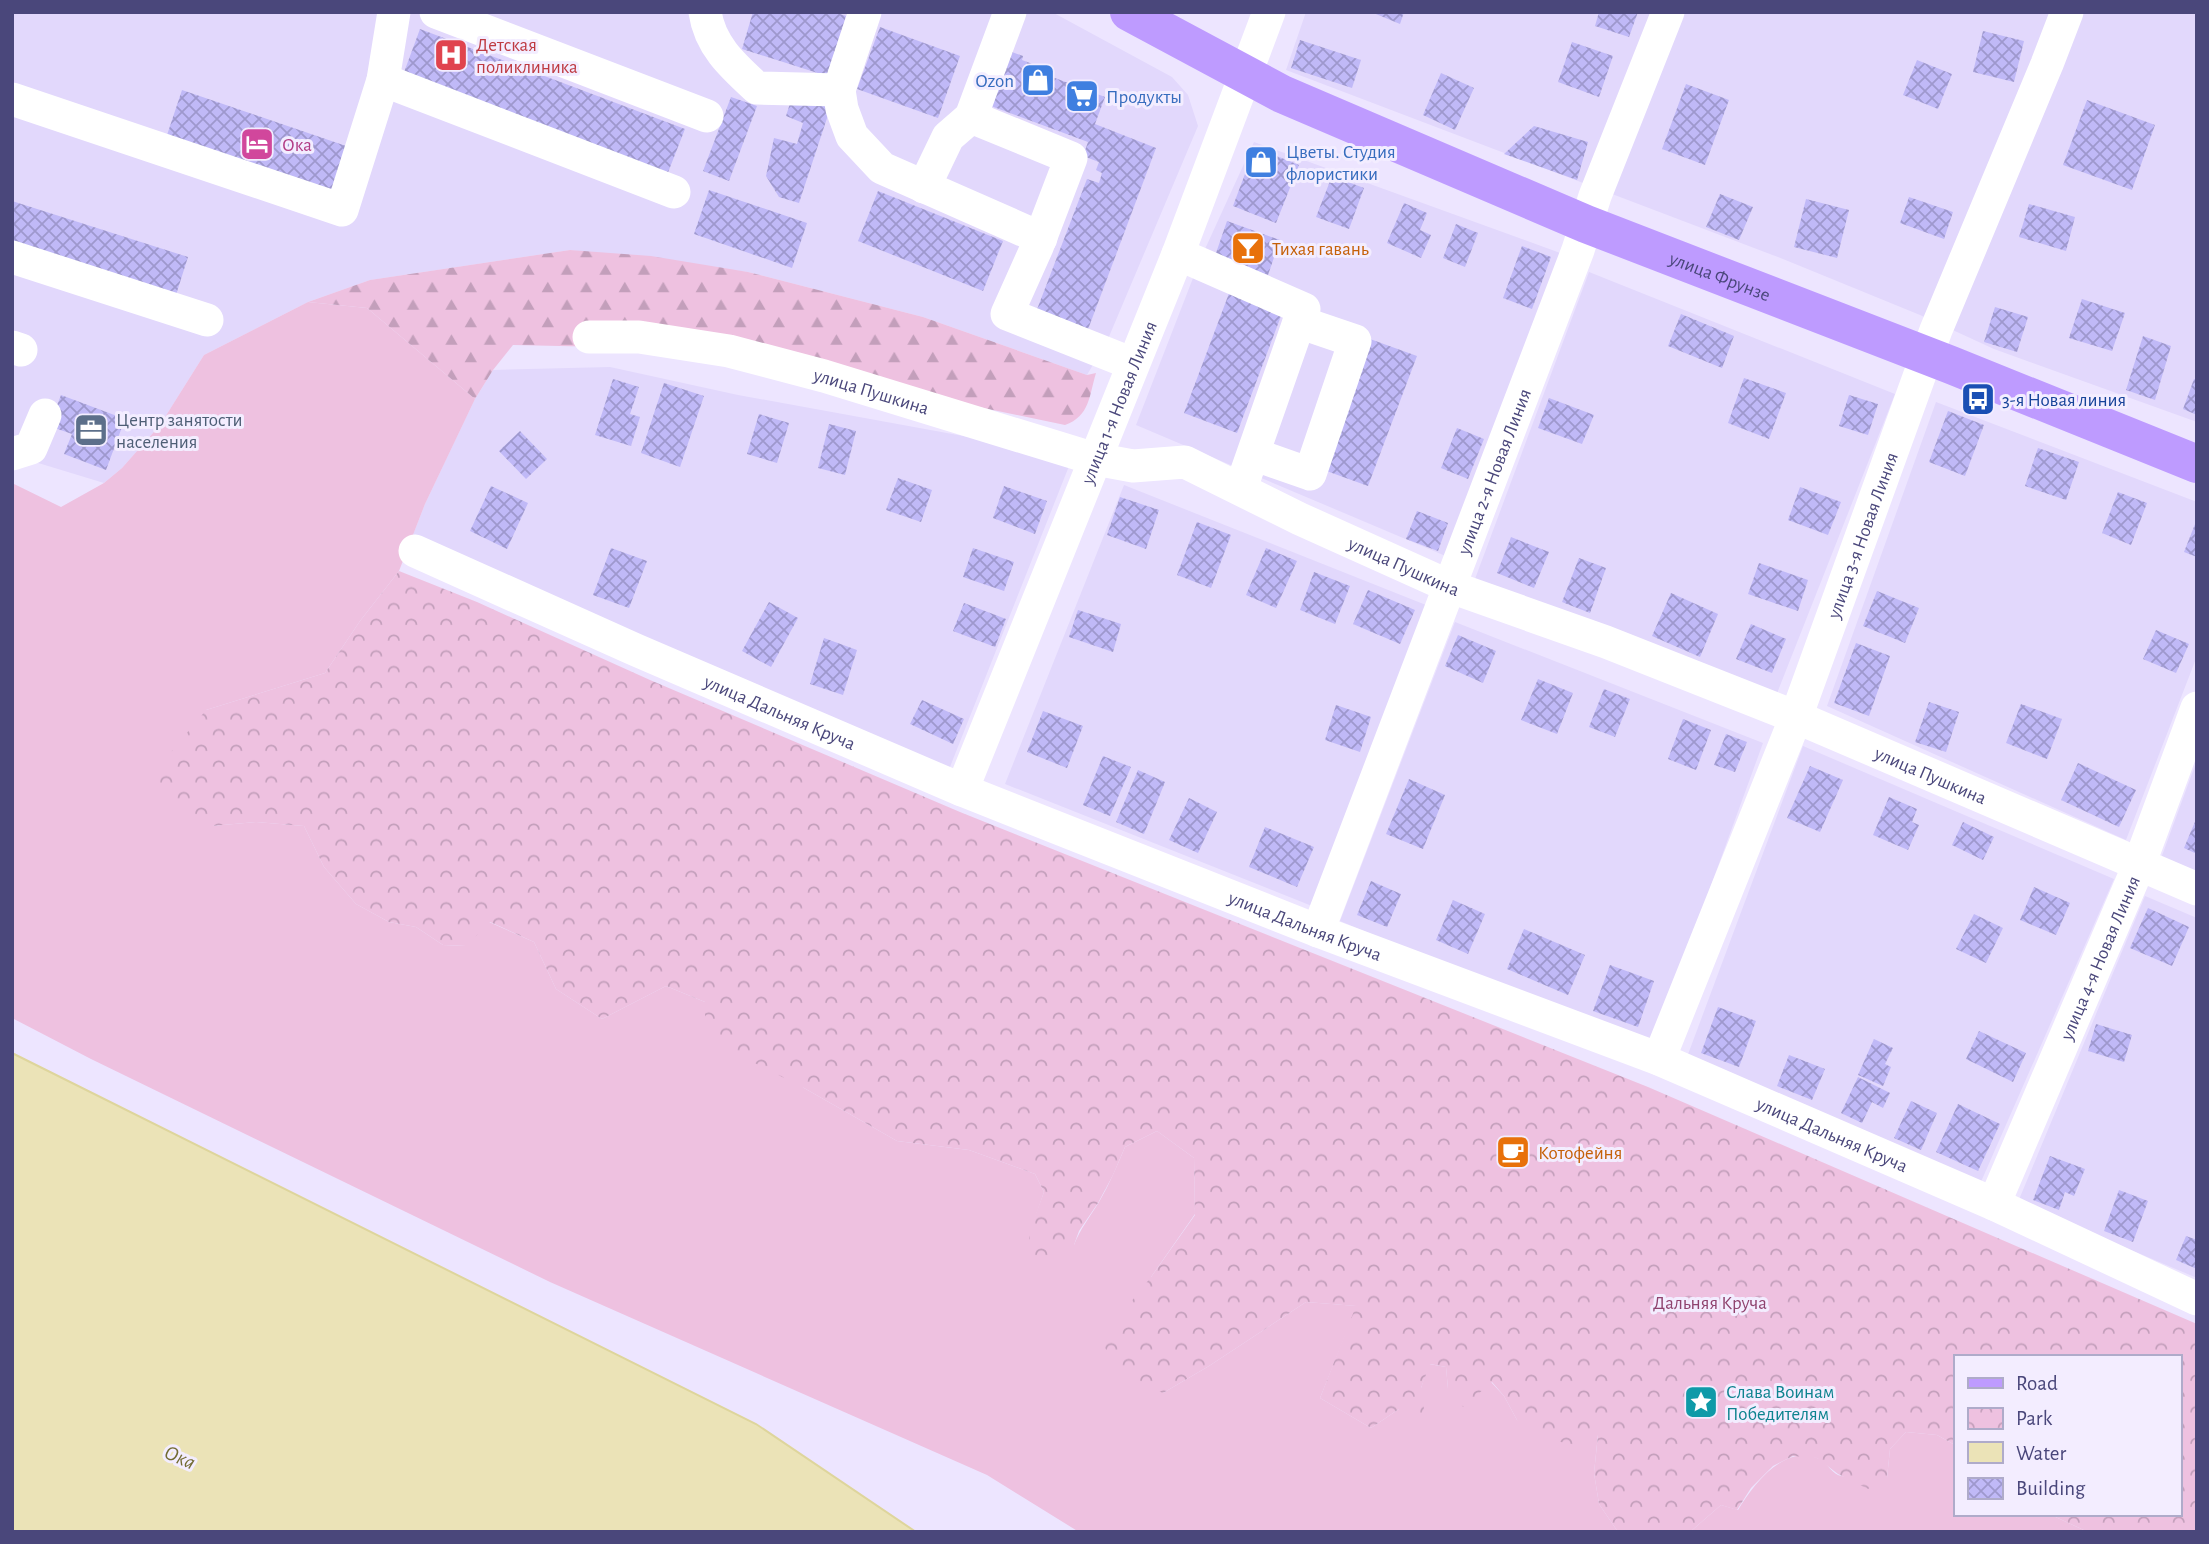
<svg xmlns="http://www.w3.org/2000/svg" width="2209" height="1544" viewBox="0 0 2209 1544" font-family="'Alegreya Sans',sans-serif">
	<defs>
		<pattern id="forest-firs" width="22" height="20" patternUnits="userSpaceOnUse" patternTransform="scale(1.75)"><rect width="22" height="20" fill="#eec1e0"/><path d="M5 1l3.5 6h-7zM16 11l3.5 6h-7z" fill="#c39fbb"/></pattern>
		<pattern id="park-crowns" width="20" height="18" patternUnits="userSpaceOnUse" patternTransform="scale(1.75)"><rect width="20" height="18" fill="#eec1e0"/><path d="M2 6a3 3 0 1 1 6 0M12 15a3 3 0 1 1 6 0" fill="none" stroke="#c39fbb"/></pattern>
		<pattern id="building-cross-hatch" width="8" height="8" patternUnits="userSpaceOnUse" patternTransform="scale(1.75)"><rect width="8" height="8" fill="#c0b9f7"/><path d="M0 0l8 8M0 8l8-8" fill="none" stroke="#9e98cd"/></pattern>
	</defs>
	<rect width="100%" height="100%" fill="#ede5ff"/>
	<path fill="#e2d8fc" d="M12 12H1052L1172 77 1188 95 1198 126 1108 339 1087 375 923 317 748 272 570 250 370 280 308 302 204 355 160 425 122 468 104 483 12 455Z
		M1306 12H2197V422L1994 349 1920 315 1783 259 1286 70Z
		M1254 142 1563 254 1448 557 1136 425 1200 260Z
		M1589 272 1895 394 1774 701 1475 579Z
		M610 367 738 395 1073 456 946 777 409 545 425 504 453 445 475 399 493 370Z
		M1936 402 2197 502V656L2126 840 1827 706Z
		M1124 485 1431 607 1312 906 1005 784Z
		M1455 622 1763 743 1651 1050 1340 921Z
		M1803 746 2114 879 1980 1184 1687 1057Z
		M2197 760V877L2160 861Z
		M2145 896 2197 918V1278L2018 1202Z"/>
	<path fill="#eec1e0" d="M308 302 367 308 475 399 425 504 399 571 360 621 325 673 206 710 212 826 256 822 304 826 324 867 356 904 389 922 416 927 443 945 465 946 489 922 534 942 556 989 602 1019 666 986 705 1002 804 1088 897 1141 969 1150 1035 1174 1044 1192 1030 1232 1074 1245C1080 1229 1090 1217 1099 1202 1109 1185 1117 1166 1125 1147L1157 1131 1194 1158 1195 1214 1151 1277 1163 1393 1209 1366 1306 1302 1357 1306 1320 1398 1371 1428 1399 1409 1421 1388 1429 1364 1446 1367 1448 1389 1491 1382 1504 1396 1517 1420 1598 1434 1594 1473 1599 1504 1618 1532H1079L987 1475 550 1282 91 1059 12 1018V483L61 507 104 483 122 468 160 425 204 355Z
		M1906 1432 1937 1435 1955 1445V1514H2049L2088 1532H1690L1721 1505 1738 1510C1753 1485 1783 1445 1817 1458 1825 1460 1830 1471 1838 1475 1849 1479 1874 1477 1887 1478L1890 1449Z"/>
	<path fill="url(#forest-firs)" d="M570 250 651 256 748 272 923 317 1087 375 1096 373C1089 396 1090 416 1065 425L701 349 513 345 493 370 475 399 367 308 308 302 370 280Z"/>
	<path fill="url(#park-crowns)" d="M399 571 477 602 650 680 960 812 1648 1087 2197 1324V1532H2088L2049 1514H2179V1357H1955V1445L1937 1435 1906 1432 1890 1449 1887 1478 1868 1489 1838 1474 1817 1458 1793 1456 1773 1466 1751 1488 1737 1510 1721 1505 1690 1532H1618L1599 1504 1594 1473 1598 1435 1573 1445 1537 1436 1517 1420 1504 1396 1492 1382 1463 1407 1448 1389 1446 1367 1430 1364 1421 1388 1425 1416 1399 1409 1371 1428 1320 1398 1356 1306 1306 1302 1209 1366 1163 1393 1117 1374 1101 1339 1151 1277 1195 1215 1194 1158 1157 1131 1125 1147 1113 1175 1098 1203 1079 1231 1074 1245 1053 1262 1030 1261 1029 1232 1044 1192 1035 1174 969 1150 897 1141 804 1088 705 1038V1002L666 986 602 1019 556 989 534 942 490 922 466 946 443 945 416 927 389 922 356 904 324 867 304 826 256 822 212 826 174 809 150 777 206 710 325 673 360 621Z"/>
	<path fill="#ebe3b7" stroke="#ded59c" stroke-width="2" d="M12 1053 756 1424 916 1532H12Z"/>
	<path fill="url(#building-cross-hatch)" d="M753 12H834L846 16 827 76 742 49Z
		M1371 12H1404L1400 24Z
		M1599 12H1638L1629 37 1595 26Z
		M880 27 960 56 938 118 857 89Z
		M420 29 685 129 667 175 403 75Z
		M1983 31 2024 41 2014 82 1973 72Z
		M1300 40 1361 60 1352 88 1291 68Z
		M1572 42 1613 56 1599 97 1558 82Z
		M1001 48 1023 56 1022 60 1035 65 1034 70 1105 97 1095 124 1156 148 1087 332 1036 312 1087 179 1099 183 1102 173 1096 170 1099 162 1083 156 1088 142 980 102Z
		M1917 60 1952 74 1938 109 1903 95Z
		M1441 73 1474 88 1455 130 1423 115Z
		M1686 84 1729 100 1705 165 1662 149Z
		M182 90 349 147 332 198 165 141Z
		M793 94 831 106 799 203 779 197 766 176 774 138 797 144 803 123 786 116Z
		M731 97 757 106 729 181 703 171Z
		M2087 100 2155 125 2132 190 2063 165Z
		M1534 126 1588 142 1577 180 1504 154Z
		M1255 147 1299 165 1276 223 1233 206Z
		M1332 176 1364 188 1349 229 1316 217Z
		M709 190 807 223 792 268 694 234Z
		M878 191 1003 241 983 291 858 241Z
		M1720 194 1753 207 1739 240 1706 227Z
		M1909 197 1953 212 1944 239 1900 223Z
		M1806 199 1849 210 1837 258 1794 247Z
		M12 201 188 257 175 298 12 247Z
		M1404 203 1427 213 1420 230 1431 235 1421 258 1387 243Z
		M2029 204 2075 217 2066 251 2019 237Z
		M1227 221 1280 240 1268 275 1215 256Z
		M1456 224 1478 233 1465 267 1443 258Z
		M1522 246 1551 257 1532 309 1503 298Z
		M1231 288 1284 308 1237 433 1184 413Z
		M2082 299 2125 313 2112 351 2069 338Z
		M1995 307 2028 317 2017 352 1984 342Z
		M1681 314 1734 336 1722 368 1668 346Z
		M2143 336 2171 346 2155 400 2126 390Z
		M1370 339 1417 356 1368 486 1321 469Z
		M1744 378 1786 393 1769 439 1728 423Z
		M613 379 639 387 630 414 640 417 631 446 595 435Z
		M2194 379 2197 380V415L2183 409Z
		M664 383 704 396 680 467 641 453Z
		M61 395 125 419 106 470 64 454 72 434 49 426Z
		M1849 395 1878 404 1868 435 1839 426Z
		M1549 398 1594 415 1582 444 1538 428Z
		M1948 411 1984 425 1965 476 1929 462Z
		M759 414 789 423 777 463 747 454Z
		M829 424 856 431 845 475 818 468Z
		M1457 428 1484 439 1468 479 1441 468Z
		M520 431 547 459 526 479 499 451Z
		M2038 448 2079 462 2066 500 2025 486Z
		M898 478 932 490 921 522 886 510Z
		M491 486 528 503 507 549 470 531Z
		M1004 486 1047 501 1035 534 993 518Z
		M1800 487 1841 502 1828 535 1788 520Z
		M2118 492 2147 503 2131 545 2102 533Z
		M1120 497 1159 510 1146 549 1107 535Z
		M1417 511 1448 523 1438 551 1406 539Z
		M2197 519V557L2184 552Z
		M1197 522 1231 535 1211 588 1177 575Z
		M1511 537 1549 552 1534 588 1497 573Z
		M611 548 647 561 629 608 593 595Z
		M973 548 1014 562 1004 591 963 577Z
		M1266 548 1297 561 1276 608 1246 595Z
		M1579 558 1606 568 1590 613 1562 602Z
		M1759 563 1808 580 1798 611 1748 594Z
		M1314 572 1350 586 1335 624 1300 610Z
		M1368 590 1415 610 1400 644 1353 624Z
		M1877 591 1919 608 1905 643 1863 626Z
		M1671 593 1718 614 1700 657 1652 636Z
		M769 602 798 618 771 667 742 651Z
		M964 603 1006 619 995 647 953 631Z
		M1078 610 1121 624 1113 652 1069 637Z
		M1751 624 1786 639 1772 673 1736 659Z
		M2156 630 2189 644 2176 673 2143 659Z
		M1458 635 1496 651 1483 683 1445 666Z
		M824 638 857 650 843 695 810 684Z
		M1856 643 1890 656 1869 716 1834 703Z
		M1538 679 1573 693 1557 734 1521 720Z
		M1604 689 1630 699 1615 737 1589 727Z
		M922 700 964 719 953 744 910 724Z
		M1929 702 1959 712 1946 752 1915 742Z
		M2021 704 2062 719 2047 759 2006 743Z
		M1336 705 1371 717 1360 752 1325 740Z
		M1043 711 1083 726 1067 768 1027 752Z
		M1683 719 1711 730 1696 770 1668 759Z
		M1726 734 1747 742 1735 772 1714 765Z
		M1103 756 1131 767 1110 816 1083 805Z
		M2078 763 2136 790 2119 827 2061 800Z
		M1810 766 1843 780 1820 832 1787 818Z
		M1138 770 1165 782 1144 834 1116 822Z
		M1409 779 1445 795 1423 849 1386 834Z
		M1889 797 1917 809 1912 822 1919 825 1908 850 1873 835Z
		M1189 798 1217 812 1198 853 1169 840Z
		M2197 817V854L2184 848Z
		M1963 822 1994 837 1983 860 1952 845Z
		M1265 827 1314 847 1297 887 1249 867Z
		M1371 881 1401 894 1387 927 1357 915Z
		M2034 887 2070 903 2056 935 2020 920Z
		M1453 900 1485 914 1468 954 1436 940Z
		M2148 908 2189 927 2172 966 2130 948Z
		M1974 914 2003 928 1986 963 1956 949Z
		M1524 929 1585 955 1568 995 1507 969Z
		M1610 965 1654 981 1638 1027 1593 1011Z
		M1718 1007 1756 1021 1739 1067 1701 1053Z
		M2096 1024 2132 1035 2124 1062 2088 1051Z
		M1979 1031 2026 1053 2013 1082 1966 1059Z
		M1874 1039 1893 1048 1885 1064 1891 1067 1883 1086 1858 1075Z
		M1789 1055 1825 1069 1812 1100 1777 1086Z
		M1858 1077 1890 1093 1883 1108 1872 1102 1862 1123 1841 1113Z
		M1911 1101 1937 1113 1921 1150 1894 1138Z
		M1958 1104 2000 1124 1978 1171 1936 1152Z
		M2050 1156 2085 1169 2074 1196 2065 1192 2059 1210 2033 1200Z
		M2119 1190 2148 1201 2133 1242 2104 1231Z
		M2186 1236 2197 1240V1269L2176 1260Z"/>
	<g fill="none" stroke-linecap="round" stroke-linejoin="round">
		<g stroke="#fff" stroke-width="33">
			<path d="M436 12 707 116"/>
			<path d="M705 12C710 46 733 66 757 88L839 90"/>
			<path d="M865 12 839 90 842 109 852 136 882 168 1041 238"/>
			<path d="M1010 12 971 117 1071 158 1037 247 1007 314 1133 364"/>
			<path d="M383 80 674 192"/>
			<path d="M12 99 342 210 383 80 394 12"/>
			<path d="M924 187 948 137 971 117"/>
			<path d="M1178 254 1304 309 1299 322"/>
			<path d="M12 257 207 320"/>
			<path id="s1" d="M589 337H639L729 351 824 376 1095 459 1133 466 1185 462 1300 519 1451 587 1606 642 1796 717 2197 889"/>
			<path d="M12 347 21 350"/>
			<path d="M12 454 31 448 45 415"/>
			<path d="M1241 488 1299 322 1355 341 1310 474 1253 454"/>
			<path id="s2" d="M415 551 636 650 962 790 1318 931 1659 1059 1994 1204 2197 1299"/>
			<path id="s3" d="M962 790 1178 254 1269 12"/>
			<path id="s4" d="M1318 931 1578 250 1595 196 1668 12"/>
			<path id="s5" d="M1659 1059 1796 717 1936 330 2047 64 2067 12"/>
			<path id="s6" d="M1994 1204 2139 865 2197 708"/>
		</g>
		<path stroke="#be9bff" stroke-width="38" id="s7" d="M1129 12 1282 94 1586 224 1951 365 2197 464"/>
	</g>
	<defs>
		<g id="hospital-square" transform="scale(1.75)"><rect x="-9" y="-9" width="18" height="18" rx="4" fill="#e0444e" stroke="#f3edff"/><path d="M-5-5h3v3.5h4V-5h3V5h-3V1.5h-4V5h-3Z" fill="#fff"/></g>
		<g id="shop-square" transform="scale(1.75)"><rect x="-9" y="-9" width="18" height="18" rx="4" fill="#3f7fe0" stroke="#f3edff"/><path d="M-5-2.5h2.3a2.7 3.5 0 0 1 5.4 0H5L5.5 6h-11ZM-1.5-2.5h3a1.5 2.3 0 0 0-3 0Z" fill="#fff"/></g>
		<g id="supermarket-square" transform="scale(1.75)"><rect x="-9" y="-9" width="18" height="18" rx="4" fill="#3f7fe0" stroke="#f3edff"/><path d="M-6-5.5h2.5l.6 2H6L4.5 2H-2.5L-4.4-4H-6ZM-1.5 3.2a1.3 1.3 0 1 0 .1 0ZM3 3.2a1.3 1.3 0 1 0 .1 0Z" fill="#fff"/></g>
		<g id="hotel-square" transform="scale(1.75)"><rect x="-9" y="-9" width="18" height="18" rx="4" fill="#d1479c" stroke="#f3edff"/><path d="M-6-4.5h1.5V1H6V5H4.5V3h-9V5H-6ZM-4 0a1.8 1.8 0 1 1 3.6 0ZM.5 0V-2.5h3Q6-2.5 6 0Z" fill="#fff"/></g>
		<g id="bar-square" transform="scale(1.75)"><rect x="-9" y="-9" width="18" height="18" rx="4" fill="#e8710a" stroke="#f3edff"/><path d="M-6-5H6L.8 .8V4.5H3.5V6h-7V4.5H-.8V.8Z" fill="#fff"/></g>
		<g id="bus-square" transform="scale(1.75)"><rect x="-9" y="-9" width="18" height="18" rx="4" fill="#1a4fb4" stroke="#f3edff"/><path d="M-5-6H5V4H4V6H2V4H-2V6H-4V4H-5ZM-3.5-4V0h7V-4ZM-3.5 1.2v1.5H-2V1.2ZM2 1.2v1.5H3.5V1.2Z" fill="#fff"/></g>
		<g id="office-square" transform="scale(1.75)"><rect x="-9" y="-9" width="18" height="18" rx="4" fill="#5c6f8a" stroke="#f3edff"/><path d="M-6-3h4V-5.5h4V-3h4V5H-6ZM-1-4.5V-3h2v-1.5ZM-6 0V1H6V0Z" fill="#fff"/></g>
		<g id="cafe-square" transform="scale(1.75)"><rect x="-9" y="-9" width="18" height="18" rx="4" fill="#e8710a" stroke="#f3edff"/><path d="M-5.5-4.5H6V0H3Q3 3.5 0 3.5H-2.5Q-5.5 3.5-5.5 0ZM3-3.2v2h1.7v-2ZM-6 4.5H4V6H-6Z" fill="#fff"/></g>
		<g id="sight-square" transform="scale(1.75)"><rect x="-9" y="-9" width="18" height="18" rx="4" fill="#0f9aa8" stroke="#f3edff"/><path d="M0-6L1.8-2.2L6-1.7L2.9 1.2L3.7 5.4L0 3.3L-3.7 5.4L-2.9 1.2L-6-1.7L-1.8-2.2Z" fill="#fff"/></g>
	</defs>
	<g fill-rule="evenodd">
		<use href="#hospital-square" x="451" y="55"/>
		<use href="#shop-square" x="1038" y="80"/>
		<use href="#supermarket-square" x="1082" y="96"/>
		<use href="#hotel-square" x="257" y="144"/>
		<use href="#shop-square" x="1261" y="162"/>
		<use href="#bar-square" x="1248" y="248"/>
		<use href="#bus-square" x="1978" y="399"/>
		<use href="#office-square" x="91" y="430"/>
		<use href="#cafe-square" x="1513" y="1152"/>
		<use href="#sight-square" x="1701" y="1402"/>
	</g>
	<g text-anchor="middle" stroke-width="6" stroke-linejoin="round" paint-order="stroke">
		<g font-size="19" fill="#be3a42" stroke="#f3edff" text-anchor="start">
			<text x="476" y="51">Детская<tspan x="476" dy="22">поликлиника</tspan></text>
		</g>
		<g font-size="19" fill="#366cbe" stroke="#f3edff" text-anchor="start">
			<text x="1014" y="87" text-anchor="end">Ozon</text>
			<text x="1106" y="103">Продукты</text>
			<text x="1286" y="158">Цветы. Студия<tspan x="1286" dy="22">флористики</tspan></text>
		</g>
		<g font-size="19" fill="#b23c85" stroke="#f3edff" text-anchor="start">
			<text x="282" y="151">Ока</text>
		</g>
		<g font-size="19" fill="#c56008" stroke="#f3edff" text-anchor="start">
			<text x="1272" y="255">Тихая гавань</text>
			<text x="1538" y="1159">Котофейня</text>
		</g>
		<g font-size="19" fill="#4a477b" stroke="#f3edff">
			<text dy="7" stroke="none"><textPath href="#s7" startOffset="648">улица Фрунзе</textPath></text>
			<text dy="7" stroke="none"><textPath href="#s1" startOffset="289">улица Пушкина</textPath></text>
			<text dy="7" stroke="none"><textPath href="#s3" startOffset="418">улица 1-я Новая Линия</textPath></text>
			<text dy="7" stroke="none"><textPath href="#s4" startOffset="492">улица 2-я Новая Линия</textPath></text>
			<text dy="7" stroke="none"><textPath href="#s5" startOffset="562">улица 3-я Новая Линия</textPath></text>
			<text dy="7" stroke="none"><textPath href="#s1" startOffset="856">улица Пушкина</textPath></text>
			<text dy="7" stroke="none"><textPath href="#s2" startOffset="399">улица Дальняя Круча</textPath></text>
			<text dy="7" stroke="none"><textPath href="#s1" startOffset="1423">улица Пушкина</textPath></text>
			<text dy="7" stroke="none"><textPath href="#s2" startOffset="966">улица Дальняя Круча</textPath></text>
			<text dy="7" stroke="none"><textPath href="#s6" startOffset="268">улица 4-я Новая Линия</textPath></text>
			<text dy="7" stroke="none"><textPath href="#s2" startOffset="1533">улица Дальняя Круча</textPath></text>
		</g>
		<g font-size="19" fill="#164399" stroke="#f3edff" text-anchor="start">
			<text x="2002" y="406">3-я Новая линия</text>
		</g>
		<g font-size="19" fill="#4e5e75" stroke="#f3edff" text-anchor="start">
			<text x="116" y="426">Центр занятости<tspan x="116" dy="22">населения</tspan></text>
		</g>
		<g font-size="19" fill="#8f426e" stroke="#f3edff">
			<text x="1710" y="1309">Дальняя Круча</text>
		</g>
		<g font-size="19" fill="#0d838f" stroke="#f3edff" text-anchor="start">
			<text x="1726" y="1398">Слава Воинам<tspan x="1726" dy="22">Победителям</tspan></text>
		</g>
		<g font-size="21" font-style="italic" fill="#726b33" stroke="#f3edff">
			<text transform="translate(180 1457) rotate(24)" y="7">Ока</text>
		</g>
	</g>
	<rect width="2209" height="1544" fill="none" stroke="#4a477b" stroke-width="28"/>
	<rect x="1954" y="1355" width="228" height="161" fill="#f3edff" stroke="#afabca" stroke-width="2"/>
	<rect x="1968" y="1378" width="35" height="10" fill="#be9bff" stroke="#afabca" stroke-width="2"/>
	<text x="2016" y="1390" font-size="21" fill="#4a477b">Road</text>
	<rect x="1968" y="1408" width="35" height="21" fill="url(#park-crowns)" stroke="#afabca" stroke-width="2"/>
	<text x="2016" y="1425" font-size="21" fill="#4a477b">Park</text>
	<rect x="1968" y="1442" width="35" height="21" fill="#ebe3b7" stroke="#afabca" stroke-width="2"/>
	<text x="2016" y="1460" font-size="21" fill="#4a477b">Water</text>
	<rect x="1968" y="1478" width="35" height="21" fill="url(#building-cross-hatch)" stroke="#afabca" stroke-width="2"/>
	<text x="2016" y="1495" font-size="21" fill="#4a477b">Building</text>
</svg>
